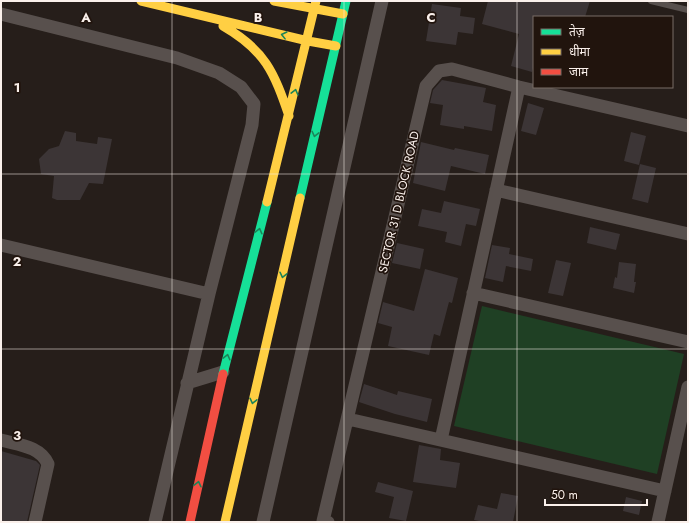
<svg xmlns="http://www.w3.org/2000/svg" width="689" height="523" viewBox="0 0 689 523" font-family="Jost,'Noto Sans Devanagari',sans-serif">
	<rect width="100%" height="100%" fill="#261e1a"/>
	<path fill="#1f4024" d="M482 306 684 354 657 474 454 426Z"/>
	<path fill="#3c3536" d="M488 1H590L585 17H534V64L532 72 511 66 519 34 482 24Z
		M432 4 461 8 460 16 475 18 473 34 458 32 456 45 426 41Z
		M442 80 486 88 483 102 496 105 492 131 464 126V129L440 125 443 105 430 103 433 90Z
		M528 103 544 108 536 135 521 131Z
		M65 131 76 133V141L97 144 98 137 112 139 103 184 89 183 80 200H57L52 198 54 176 41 174 39 159 49 149 59 146Z
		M631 132 646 136 639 165 624 161Z
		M421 142 454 150 455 148 489 155 485 174 451 166 445 191 413 183Z
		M640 164 656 168 648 203 632 199Z
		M444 201 480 209 476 226 466 224 461 246 445 242 447 232 418 226 422 209 441 213Z
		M590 227 620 234 616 250 587 243Z
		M397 243 424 249 420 269 392 263Z
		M492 245 510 248 509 254 533 259 531 271 506 266 503 282 485 278Z
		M556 260 571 263 563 296 548 293Z
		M619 262 636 264 634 282H636L634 293 613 288 615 277 617 278Z
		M425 269 458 278 452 303 449 302 440 336 434 334 429 355 388 346 392 327 378 323 383 302 414 311Z
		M364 384 397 395 398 391 432 399 427 422 395 414 359 402Z
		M419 445 441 449 440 460 460 463 456 488 413 482Z
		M1 451 36 461 40 465 27 522H1Z
		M378 482 413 491 406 521 389 518 394 497 375 492Z
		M501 493 518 496 513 522H484L474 520 478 505 497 509Z
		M626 497 642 501 639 515 623 511Z"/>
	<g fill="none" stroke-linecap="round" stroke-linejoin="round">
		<path stroke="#58504d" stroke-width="6" d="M651 1 688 10"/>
		<path stroke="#58504d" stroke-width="13" d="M1 14 177 58 219 73 241 87 254 104 252 125 209 294
			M496 190 688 234
			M1 245 209 294 155 522
			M473 293 688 342
			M187 383 223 372
			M348 419 665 491
			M1 440C19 445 40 446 48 464L35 522
			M441 440 519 87
			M263 522 382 1
			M328 522 323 521 426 86 439 71 452 69 519 87 688 126
			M658 522 688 387"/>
		<path stroke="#16e098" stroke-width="9" d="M300 198 346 1
			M223 374 267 202"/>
		<path stroke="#ffcf43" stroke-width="9" d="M141 1 308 41 336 46
			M274 1 343 14
			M223 26C265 50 274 72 289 116
			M267 202 316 1
			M225 522 300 198"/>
		<path stroke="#f24e42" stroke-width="9" d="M190 522 223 374"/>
	</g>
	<defs><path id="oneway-chevron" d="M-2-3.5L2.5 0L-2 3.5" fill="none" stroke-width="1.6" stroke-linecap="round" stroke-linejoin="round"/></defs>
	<g stroke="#1b8459">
		<use href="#oneway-chevron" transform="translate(284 35) rotate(-166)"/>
		<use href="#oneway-chevron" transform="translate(295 92) rotate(-76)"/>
		<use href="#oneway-chevron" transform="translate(315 134) rotate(103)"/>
		<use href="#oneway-chevron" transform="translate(259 231) rotate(-76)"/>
		<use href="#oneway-chevron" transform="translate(283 275) rotate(103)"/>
		<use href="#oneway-chevron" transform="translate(227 357) rotate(-76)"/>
		<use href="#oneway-chevron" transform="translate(253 401) rotate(103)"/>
		<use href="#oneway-chevron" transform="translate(198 484) rotate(-77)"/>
	</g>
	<path fill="none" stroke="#faf0eb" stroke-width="1" stroke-opacity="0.55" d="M172 1V522M344 1V522M517 1V522M1 174H688M1 349H688"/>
	<g text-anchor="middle" stroke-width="3.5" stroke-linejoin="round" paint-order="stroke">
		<g font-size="12" fill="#faf0eb" stroke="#21140d">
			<text transform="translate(399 202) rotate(-77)" y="4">SECTOR 31 D BLOCK ROAD</text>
		</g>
	</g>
	<g font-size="13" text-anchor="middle" font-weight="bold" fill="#faf0eb" stroke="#21140d" stroke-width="3.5" stroke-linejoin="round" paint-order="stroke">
		<text x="86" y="22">A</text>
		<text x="258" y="22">B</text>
		<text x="431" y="22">C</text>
		<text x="17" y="92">1</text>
		<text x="17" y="266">2</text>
		<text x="17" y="440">3</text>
	</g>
	<rect width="689" height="523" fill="none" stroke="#faf0eb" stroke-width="4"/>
	<rect x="533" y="16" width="140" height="72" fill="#21140d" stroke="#786c66"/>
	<rect x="541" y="29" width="20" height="6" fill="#16e098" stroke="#786c66"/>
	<text x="569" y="36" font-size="12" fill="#faf0eb">तेज़</text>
	<rect x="541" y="49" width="20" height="6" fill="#ffcf43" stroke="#786c66"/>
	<text x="569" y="56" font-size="12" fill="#faf0eb">धीमा</text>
	<rect x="541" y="69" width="20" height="6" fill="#f24e42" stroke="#786c66"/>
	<text x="569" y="76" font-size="12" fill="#faf0eb">जाम</text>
	<path d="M545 499v6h102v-6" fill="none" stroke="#faf0eb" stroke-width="2"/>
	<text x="551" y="499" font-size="12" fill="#faf0eb" stroke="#21140d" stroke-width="3" paint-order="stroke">50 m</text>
</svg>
